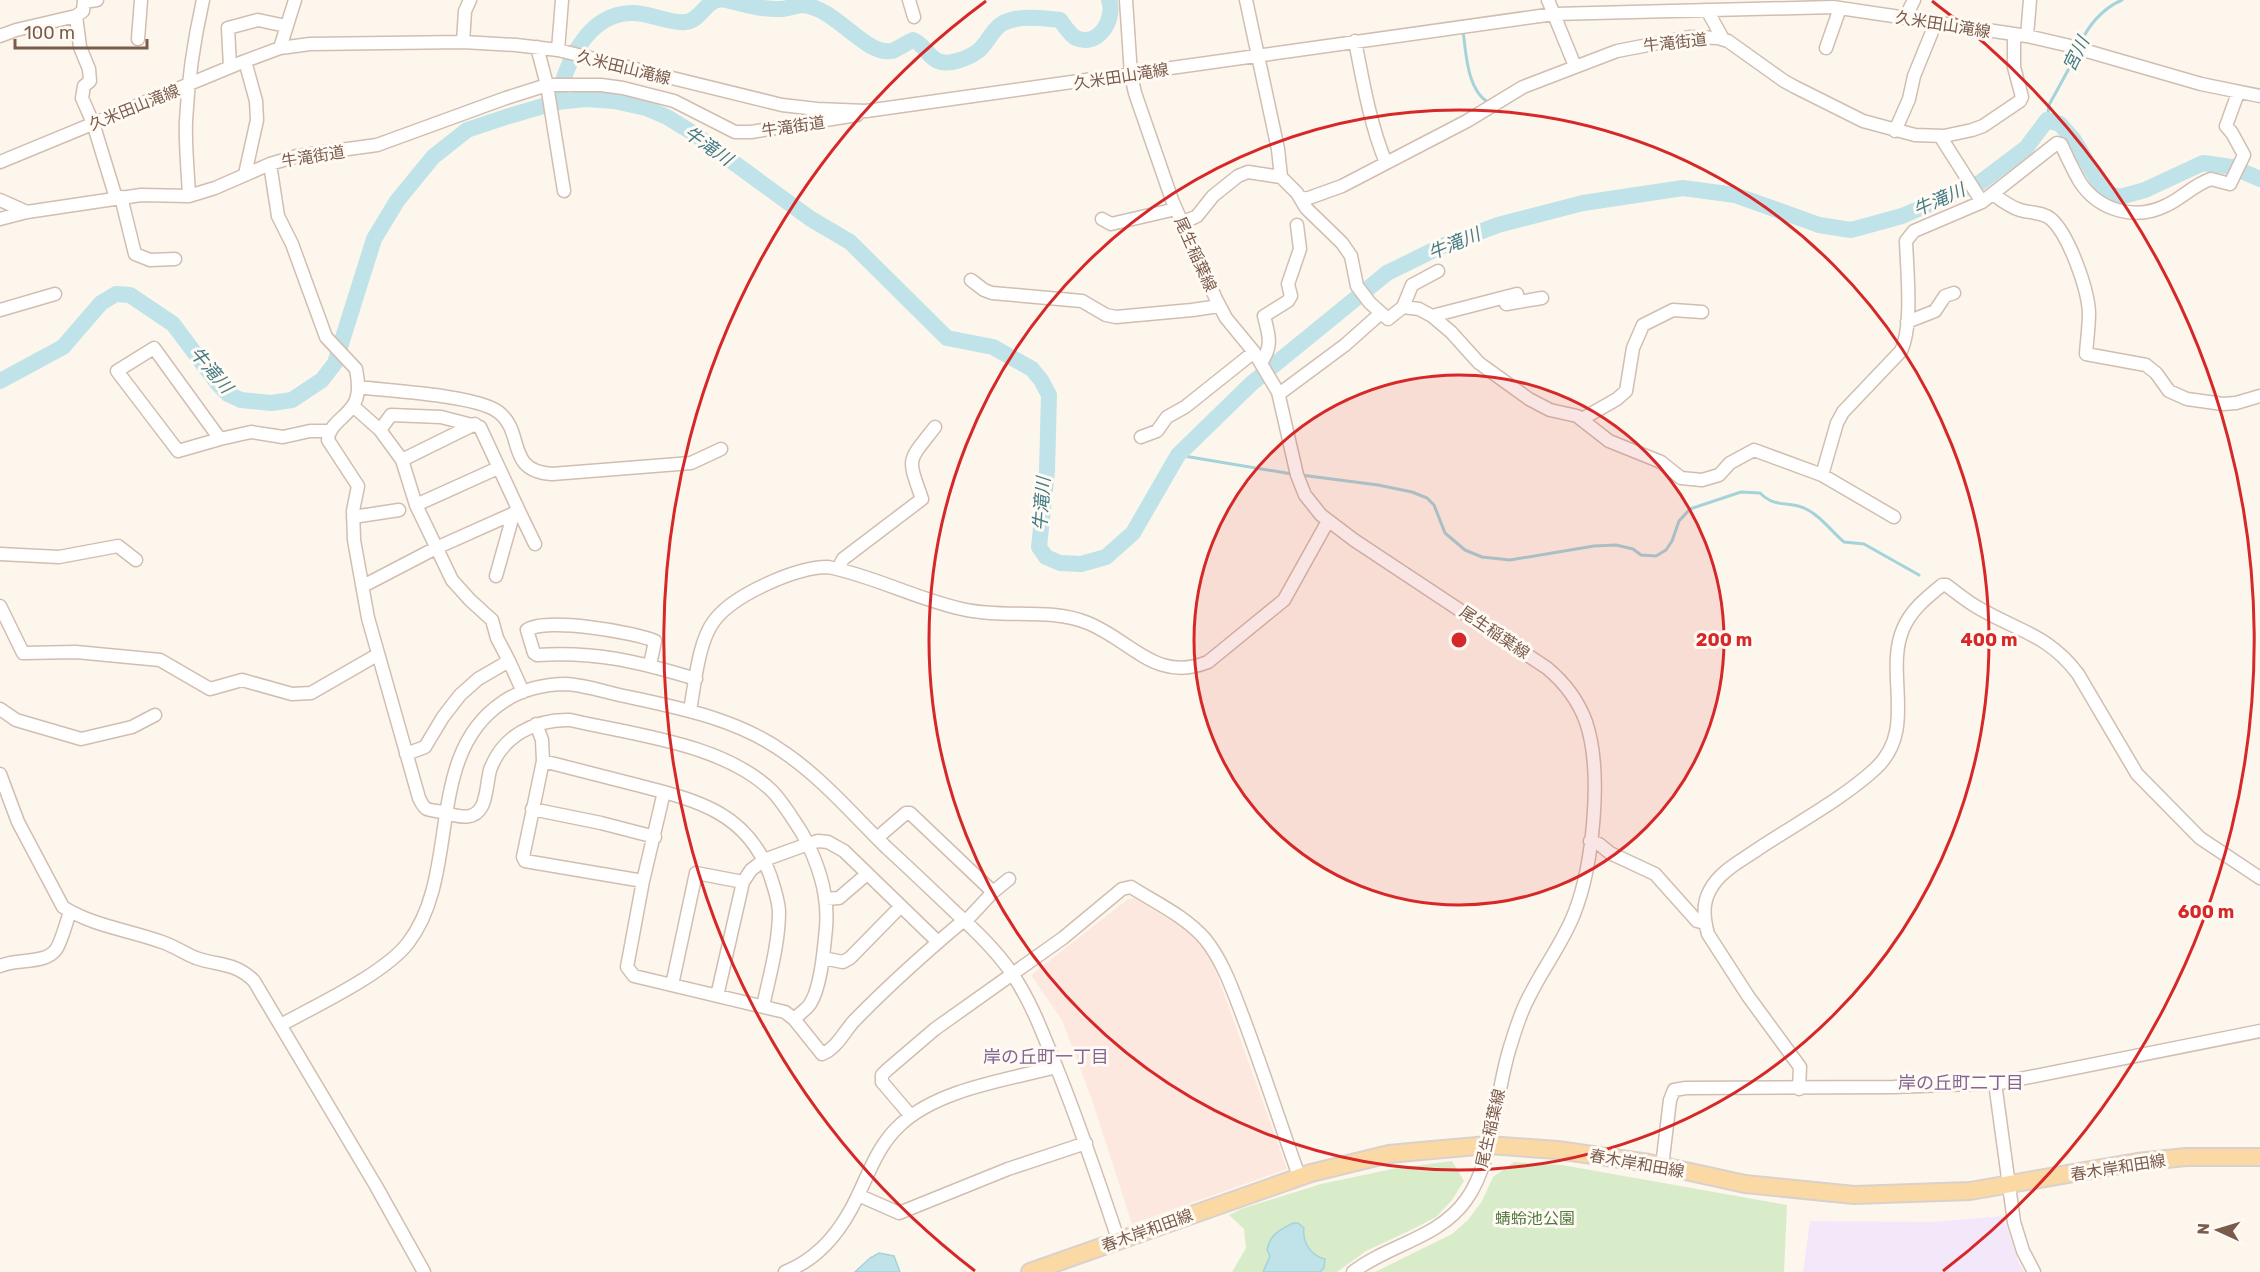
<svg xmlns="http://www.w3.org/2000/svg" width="2260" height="1272" viewBox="0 0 2260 1272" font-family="Rubik,'Noto Sans JP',sans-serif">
	<rect width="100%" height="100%" fill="#fdf6ec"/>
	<path fill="#fde8e0" d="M1134 898 1181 926 1201 944 1214 966 1287 1169 1132 1224 1092 1100 1062 1020 1031 975 1128 899Z"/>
	<path fill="#f3e8fa" d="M2003 1216 2019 1263 2024 1272H1803L1810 1221 1932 1222Z"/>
	<path fill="#d8ecc9" d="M1452 1161 1464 1181 1452 1200 1436 1217 1413 1229 1366 1251 1337 1272H1232L1246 1248 1244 1229 1229 1215 1241 1209 1321 1184 1397 1168Z
		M1514 1162 1562 1165 1787 1205 1784 1272H1375L1452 1234 1468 1220 1482 1201 1493 1177Z"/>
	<path fill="#bfe3e8" stroke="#a5d3da" stroke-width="1.5" d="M1293 1223H1298L1304 1228C1302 1242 1311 1256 1325 1259L1324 1268 1320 1272H1263L1270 1256 1267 1250C1270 1234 1280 1230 1293 1223Z
		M879 1253 894 1256 900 1272H855L870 1258Z"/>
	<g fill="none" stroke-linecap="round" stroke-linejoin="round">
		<path stroke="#a5d3da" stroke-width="3" d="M1463 30C1466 54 1467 90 1489 103
			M2080 46C2086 27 2103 8 2122 0
			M2047 120 2049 105 2078 52
			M1178 455 1292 474
			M1301 475 1378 485 1412 492 1427 498 1434 505 1445 533 1465 550 1482 557 1510 560 1594 546 1616 545 1633 549 1641 555 1656 556 1666 550 1672 541 1679 521 1690 509 1741 492 1760 493C1775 508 1786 501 1804 508 1820 515 1831 531 1844 542L1864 544 1919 575"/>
		<path stroke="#bfe3e8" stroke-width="16" d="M726 0C743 4 762 10 780 9 788 9 796 5 803 5 836 8 865 56 892 51 898 49 906 43 913 40 924 44 928 57 938 61 948 66 969 58 978 51 988 43 992 29 1003 23 1019 15 1043 18 1060 20 1064 25 1070 35 1076 38 1098 48 1116 19 1109 0
			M557 101C566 65 586 14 631 13 649 12 668 24 685 22 700 21 704 3 718 0
			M0 381 63 347 101 303 116 294 130 295 173 324 218 384 228 394 241 400 271 403 292 400 322 380 335 363 374 239 397 201 433 157 467 130 509 116 557 102 586 99 614 101 646 108 667 117 693 133 811 219 850 242 947 338 993 347 1032 369 1041 380 1049 395 1047 471 1039 547 1046 557 1060 563 1081 564 1106 557 1133 533 1178 455 1252 383 1387 273 1442 246 1498 225 1583 203 1683 188 1735 195 1819 225 1851 230 1902 216 1981 182 2026 148 2047 120 2060 124 2074 140 2105 193 2120 197 2145 190 2203 163 2232 167 2260 179"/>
		<g stroke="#d1beb0" stroke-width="15">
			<path id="minor" d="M909 0 914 17
				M1126 0 1131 75 1135 93 1172 200 1216 299 1226 318 1254 352 1278 392 1297 475 1305 495 1321 515 1354 540 1547 668C1565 683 1578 700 1586 722 1603 772 1593 866 1574 914 1563 942 1544 967 1531 993 1522 1009 1516 1027 1511 1044 1495 1091 1495 1160 1466 1200 1438 1239 1389 1244 1353 1272
				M1246 0 1278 149 1281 177
				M1548 0 1575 66
				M84 2 97 0
				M1707 10 1723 39
				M76 16 80 47 89 69 90 81 84 86 82 98 93 123 116 198
				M1905 18 1914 0
				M0 36 16 30 76 16 83 11 84 0
				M2027 36 2030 0
				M138 39 141 0
				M1355 41C1363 82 1370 124 1386 163
				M463 42 465 11 470 0
				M280 48 295 0
				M1826 48 1840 8
				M558 50 562 0
				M230 67 228 28 258 20 286 26
				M1895 131 1909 99 1914 76 1936 22
				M1940 136 1982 202
				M0 162 245 61 280 48 310 44 463 42 516 45 558 50 782 105 817 109 866 111 1554 14 1833 7 2027 36 2066 45 2201 84 2260 96
				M270 164 278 216 292 244 326 337 356 369C358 379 360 392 355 402 349 416 328 424 328 440L358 486 353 511 354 540 368 618 419 798C421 802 423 807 427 809 432 811 440 811 445 813 458 816 474 822 482 806 487 796 487 782 490 770 502 736 535 719 570 720 635 735 725 744 773 792 784 804 793 819 802 833 818 862 829 895 826 928 824 948 821 988 810 1004 807 1009 799 1014 794 1019
				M245 174 257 120 256 101 245 61
				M564 191 547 85H601L623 88 674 101 735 132H751L857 115
				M1993 194C2001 200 2010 207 2020 210 2030 213 2043 212 2051 219 2069 235 2088 289 2089 313 2089 326 2087 340 2086 354L2146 365 2156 373 2169 391 2187 399 2223 404 2236 403 2260 396
				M189 196C188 171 185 146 186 121 188 80 194 40 203 0
				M121 197 135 254 150 260 175 259
				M1300 197 1306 199 1342 186 1467 121 1523 87 1617 51 1690 37 1718 38 1728 41 1784 81 1795 87 1863 121 1915 135 1944 136 1972 130 1983 126 2020 101 2022 97 2014 67V35
				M0 200 27 212
				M0 219 27 212 141 195 189 196 215 188 270 164 297 156 377 145 506 98 547 85 537 47
				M1102 219 1111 224 1176 209
				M1182 223 1197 216 1213 196 1238 176 1248 172 1281 177 1297 193 1306 208 1342 243 1351 256 1357 286 1370 303 1388 319 1403 307 1419 309 1432 316 1451 332 1479 363 1529 399 1550 410 1577 416 1609 441 1661 462 1681 478 1702 480 1719 475 1730 463 1754 450 1822 475 1894 517
				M971 280 984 290 992 293 1082 301 1106 315 1116 317 1192 310 1219 306
				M1506 304 1542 298
				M1403 307 1412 285 1438 271
				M0 310 55 294
				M1432 316 1517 294
				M1907 322 1935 311 1945 296 1954 293
				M154 348 220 439 178 451 117 371Z
				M1261 363C1273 345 1269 336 1264 316L1288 301 1291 296 1288 284 1300 249 1297 225
				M358 387C389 391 474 395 497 411 526 431 504 471 552 474L691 463 721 449
				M1279 394 1345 345 1381 313
				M353 406 380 430 402 460 416 505 452 580 470 600 492 620 497 638 509 661
				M1582 419 1617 399 1626 391 1633 348 1643 325 1673 310 1702 312
				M380 430 391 415 441 417 480 427 519 511 512 519 496 576
				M1141 437 1157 431 1167 417 1185 407 1254 352
				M220 439 251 432 283 437 310 431H330
				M402 460 475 424
				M1822 475 1837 423 1843 412 1901 351C1913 326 1907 270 1906 241L1914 231 1982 202 2057 143 2061 144C2067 157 2073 170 2080 182 2099 211 2136 221 2167 205 2182 198 2195 184 2211 179L2230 184 2244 155 2232 133 2226 126 2238 93
				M416 505 498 468
				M353 517 399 510
				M0 554 59 557 118 546 136 560
				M838 569 843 559 922 499C907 456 907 463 935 427
				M363 586 436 548 519 511 535 544
				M0 606 23 653 76 652 160 660 210 689 242 680 292 694 311 693 377 655
				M650 665 655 641C633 632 546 617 527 630L534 653 537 655C596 651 640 662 696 679
				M0 709 16 720 81 739 132 727 155 715
				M690 710C695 684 698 642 714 621 733 595 796 567 828 567 874 576 916 599 962 609 1004 619 1048 607 1088 623 1132 641 1156 683 1208 662L1284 600 1328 521
				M536 724 542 740 543 761 523 857 525 861 643 881
				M406 754 425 747 443 717 460 695 478 679 509 661 523 692
				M543 761C574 769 606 777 637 785 696 800 747 812 770 875 774 887 778 898 779 911 779 943 770 974 763 1006
				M0 774 18 822 63 907C93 926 129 930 162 942 174 946 184 953 196 958 219 966 235 962 254 981L376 1186 424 1272
				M664 792 643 881 627 967 634 976 785 1012 794 1019 822 1054C836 1049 844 1032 854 1021 888 986 926 952 964 920
				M532 809 601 823 655 837
				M877 838 906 813H910L993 892
				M1590 841 1599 844 1610 853 1655 874 1697 921 1705 923
				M825 899 839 898 867 874
				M965 922 993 892 1009 879
				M823 958 843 962 850 958 901 906
				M0 966C17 958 47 965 57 948 63 937 66 923 70 912
				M672 985 696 873 743 882
				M717 996 743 882 751 870 764 860 808 844 818 841 828 842 844 851 938 942
				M281 1025C317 1005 384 974 408 943 462 873 423 755 503 702 520 690 544 684 566 684 585 685 605 692 624 696 680 708 738 719 785 753 823 779 854 816 887 848 910 869 932 890 955 912 976 931 997 951 1013 975 1033 1005 1044 1037 1058 1071 1080 1126 1099 1182 1118 1239
				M1995 1083 2014 1222 2023 1251 2034 1272
				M1799 1089 1800 1067 1748 996 1708 934C1704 919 1702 904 1710 890 1720 871 1741 861 1758 849 1797 823 1841 800 1875 769 1918 730 1884 674 1903 629 1911 610 1926 598 1942 585H1946C1956 592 1966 601 1977 607 2017 631 2048 634 2078 674L2137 774 2200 838 2260 878
				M911 1116 882 1082V1075L887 1070 935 1029 1063 938 1122 889 1131 887C1156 903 1185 916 1205 939 1223 961 1233 991 1243 1017 1263 1070 1280 1123 1299 1176
				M1662 1166 1670 1100 1674 1090 1686 1088 1893 1087 2000 1083 2260 1031
				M858 1195 899 1213 1008 1169 1086 1143
				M785 1272C813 1261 835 1238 850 1211 867 1181 874 1149 900 1125 938 1089 1007 1080 1056 1067"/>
		</g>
		<g stroke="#dad1cd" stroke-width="20">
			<path id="major" d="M1030 1272 1311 1173 1389 1154 1421 1151 1488 1145 1557 1150 1649 1163 1745 1184 1854 1195 1970 1191 2137 1162 2186 1157H2260"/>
		</g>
		<use href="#minor" stroke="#fff" stroke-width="12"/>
		<use href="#major" stroke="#fbd9a5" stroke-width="16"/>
	</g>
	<circle cx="1459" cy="640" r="265" fill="#d62828" fill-opacity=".12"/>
	<g fill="none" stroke="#d62828" stroke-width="3">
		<circle cx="1459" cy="640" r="265"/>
		<circle cx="1459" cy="640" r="530"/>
		<path d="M975 1271A795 795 0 0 1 986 1M1932 1A795 795 0 0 1 1943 1271"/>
	</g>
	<g text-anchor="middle" stroke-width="6" stroke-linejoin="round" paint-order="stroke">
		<g font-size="16" fill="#7a5c4d" stroke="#fffaf3">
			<text transform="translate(1943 24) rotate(9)" y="6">久米田山滝線</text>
			<text transform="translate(1675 42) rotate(-6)" y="6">牛滝街道</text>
			<text transform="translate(624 67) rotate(14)" y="6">久米田山滝線</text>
			<text transform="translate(1121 76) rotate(-9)" y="6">久米田山滝線</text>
			<text transform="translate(134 107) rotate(-22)" y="6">久米田山滝線</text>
			<text transform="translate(793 126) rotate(-8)" y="6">牛滝街道</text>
			<text transform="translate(313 156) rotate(-9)" y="6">牛滝街道</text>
			<text transform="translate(1196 254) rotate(66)" y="6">尾生稲葉線</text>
			<text transform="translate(1495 632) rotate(34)" y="6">尾生稲葉線</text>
			<text transform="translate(1490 1128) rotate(-77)" y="6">尾生稲葉線</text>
			<text transform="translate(1637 1163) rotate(10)" y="6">春木岸和田線</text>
			<text transform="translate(2118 1167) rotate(-9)" y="6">春木岸和田線</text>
			<text transform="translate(1147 1230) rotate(-20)" y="6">春木岸和田線</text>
		</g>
		<g font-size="16" fill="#537a41" stroke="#fffaf3">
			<text x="1535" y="1224">蜻蛉池公園</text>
		</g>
		<g font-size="18" font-style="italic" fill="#437c86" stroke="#fffaf3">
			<text transform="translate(2076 54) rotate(-64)" y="6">宮川</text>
			<text transform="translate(708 146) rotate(35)" y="6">牛滝川</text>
			<text transform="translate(1939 200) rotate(-24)" y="6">牛滝川</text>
			<text transform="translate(1454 244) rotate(-23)" y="6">牛滝川</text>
			<text transform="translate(211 370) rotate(49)" y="6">牛滝川</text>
			<text transform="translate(1042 504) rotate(-86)" y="6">牛滝川</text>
		</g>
		<g font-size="18" fill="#846695" stroke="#fffaf3">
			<text x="1046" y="1063">岸の丘町一丁目</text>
			<text x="1961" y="1089">岸の丘町二丁目</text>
		</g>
	</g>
	<circle cx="1459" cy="640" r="9" fill="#d62828" stroke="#fffaf3" stroke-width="3"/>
	<g font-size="18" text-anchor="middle" font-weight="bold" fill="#d62828" stroke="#fffaf3" stroke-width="6" stroke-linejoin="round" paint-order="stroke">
		<text x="1724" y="646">200 m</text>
		<text x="1989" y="646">400 m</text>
		<text x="2206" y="918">600 m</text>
	</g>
	<g transform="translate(2218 1230) rotate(274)" stroke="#fffaf3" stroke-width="4.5" paint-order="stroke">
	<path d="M0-4.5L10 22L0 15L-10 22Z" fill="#7a5c4d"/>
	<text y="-9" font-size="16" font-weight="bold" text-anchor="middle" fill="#7a5c4d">N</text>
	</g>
	<path d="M15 39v9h132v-9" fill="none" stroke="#7a5c4d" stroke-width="3"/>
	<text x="24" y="39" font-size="18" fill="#7a5c4d" stroke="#fffaf3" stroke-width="4.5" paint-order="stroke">100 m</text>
</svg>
